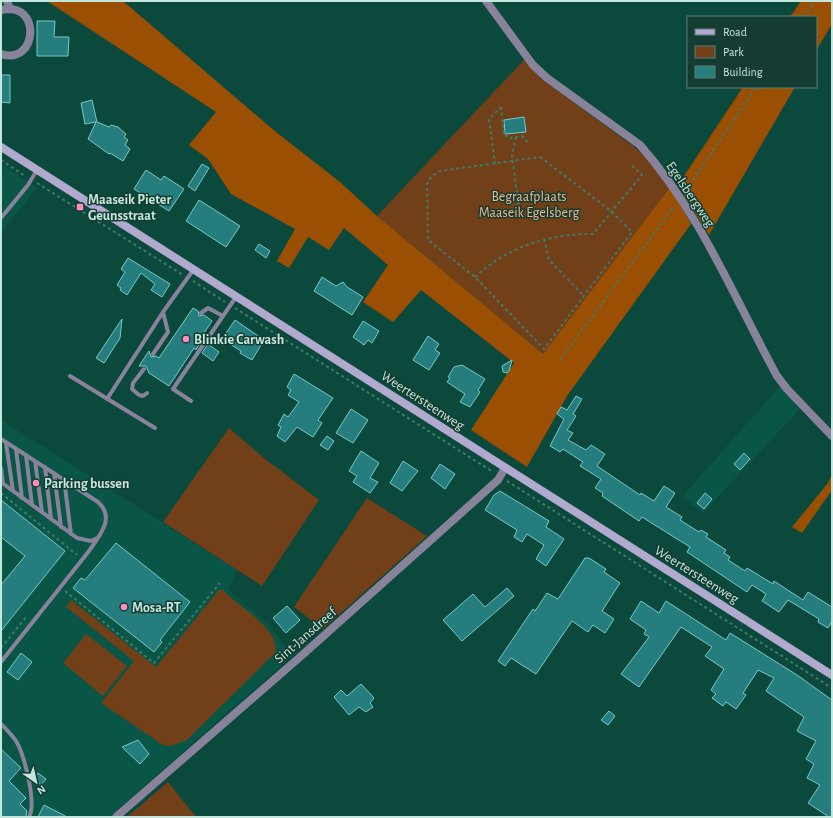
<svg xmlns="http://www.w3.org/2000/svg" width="833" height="818" viewBox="0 0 833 818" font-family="'Alegreya Sans',sans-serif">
	<rect width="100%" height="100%" fill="#0a493c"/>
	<path fill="#095546" d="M1 164 37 188 1 233Z
		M781 385 800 409 703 513 682 497Z
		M1 420 237 570 228 589 268 624 293 655 109 817H1Z"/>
	<path fill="#724018" d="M524 60 540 78 633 146 649 160 670 187 543 354 377 216Z
		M229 428 264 458 319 500 262 586 163 522Z
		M367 498 427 536 323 629 294 607Z
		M219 590H223C237 606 282 630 275 653L187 740 171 746 163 745 101 703 134 661 66 607 71 600 156 667Z
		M86 634 127 666 103 696 63 663Z
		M168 782 196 817H127Z"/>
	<path fill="#9b4f03" d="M47 1H123L276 132 340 182 377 216 543 354 670 187 691 224 567 396 527 467 471 430 514 363 421 290 393 322 363 302 388 265 344 228 329 250 308 237 289 268 277 261 295 229 231 194 208 159 189 145 216 112Z
		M801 1H832V24L816 51V17H790Z
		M743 87H795L709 235 678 185Z
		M832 474V490L802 533 792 527 828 483Z"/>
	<path fill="#267d7d" stroke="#78c9c9" d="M37 21H55L54 37H69L68 56H37Z
		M1 75H10V103L1 102Z
		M92 100 97 122 109 127 111 125 118 127 126 134 124 137 128 140 125 145 130 149 123 161 110 153 109 154 88 139 96 122 85 124 81 103Z
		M524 117 526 132 505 134 504 120Z
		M202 164 209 168 195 191 188 186Z
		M146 170 161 180 164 176 184 189 169 211 134 189Z
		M199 200 240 226 226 247 186 221Z
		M259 244 270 251 266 258 255 250Z
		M128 258 170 284 162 297 151 290 155 284 141 273 127 295 120 290 121 288 117 285 125 272 121 269Z
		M322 277 336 286 343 282 347 287 363 297 352 315 314 291Z
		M193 308 198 311 199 316 204 315 212 321 200 339 202 340 196 350 194 348 169 386 149 373 146 366H139L149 351 151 357 156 356 159 358Z
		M122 319 120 338 104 363 96 358Z
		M235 320 264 340 252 360 240 353 241 351 222 339Z
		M363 321 379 331 372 343 368 340 364 345 353 337Z
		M428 336 439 344 435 350 440 353 429 370 413 360Z
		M208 344 219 352 213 361 202 353Z
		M512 360 509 371 507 373 503 372 502 366Z
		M462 365 485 379 478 390 480 392 470 407 460 402 465 394 447 382 450 378 448 377 454 367Z
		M294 374 333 398 318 420 322 423 313 437 297 427 285 442 277 436 281 427 278 425 284 414 288 417 299 402 288 395 291 390 287 387Z
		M576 396 582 399 573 414 576 416 567 430 573 433 568 440 586 450 591 445 605 454 597 466 640 495 641 493 654 501 664 486 675 493 666 507 682 517 680 520 699 532 701 530 708 534 706 537 726 550 724 553 730 557 728 560 745 571 747 568 773 584 774 581 803 600 808 592 832 607V621L828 628 818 622 819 619 788 600 779 612 762 601 766 594 752 585 747 592 687 552 690 547 642 517 639 521 602 496 603 493 595 488 601 479 580 466 583 462 563 449 560 452 550 446 564 419 557 414 561 407 567 410Z
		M351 409 368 420 353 443 336 433Z
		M327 436 334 441 328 450 320 445Z
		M361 451 379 463 370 478 378 482 370 493 353 482 357 476 349 471Z
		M744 453 750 459 740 470 734 464Z
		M403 461 418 471 402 491 390 483Z
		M440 464 455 474 445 489 431 478Z
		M500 491 549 521 546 527 564 539 546 566 536 559 544 545 527 534 522 542 514 537 517 530 485 510 494 495Z
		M705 493 712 499 704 509 697 503Z
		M1 500 65 551 1 631V585L25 556 1 537Z
		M116 543 190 602 160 640 162 642 154 652 73 588 81 578 85 580Z
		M585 558H589L606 569 604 572 620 583 602 611 614 619 605 633 593 625 588 632 572 621 536 674 511 658 505 666 498 661 533 609 535 611 547 593 558 599Z
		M507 588 514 596 462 641 443 620 473 594 485 607Z
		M641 601 659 613 666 601 726 640 730 633 797 675 832 700V817H829L808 803 820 785 807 778 814 764 806 759 816 741 797 731 804 717 766 691 774 678 758 670 743 693 746 695 736 709 726 702 723 706 712 698 716 694 711 690 724 669 705 656 712 647 681 627 639 687 621 674 649 637 644 634 646 630 630 619Z
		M287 606 300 620 286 633 273 618Z
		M21 653 32 662 18 680 7 672Z
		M361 684 374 698 370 703 373 707 366 712 359 707 349 715 334 697 341 690 347 696Z
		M609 711 615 716 608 725 601 720Z
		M138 740 149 754 140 764 122 747Z
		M1 749 21 768 9 781 26 798 20 804 27 811 26 817H1Z
		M38 773 46 779 41 785 33 780Z
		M44 805 67 817H38Z"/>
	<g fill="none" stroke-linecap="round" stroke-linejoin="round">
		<path stroke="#42796c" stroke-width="2" stroke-dasharray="3 3" stroke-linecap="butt" d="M804 17 815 1
			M501 107 504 136H510L511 138 522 136 529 144
			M516 137 512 155 519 208
			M540 157 611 211 632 232 544 349 475 277 428 240 427 184 432 176 440 171Z
			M1 160 25 176
			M495 164 489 119 501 107
			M37 183 183 275
			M686 190 756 87
			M544 239 549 260 584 296
			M475 277C505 248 551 233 593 234L642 175 630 164
			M193 281 225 302
			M235 308 493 472
			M560 360 675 205
			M507 481 832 688
			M1 493 77 555
			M65 591 154 663 220 583
			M1 648 26 617"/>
		<path stroke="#88839b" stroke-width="4" d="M1 218 28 185 37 170
			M201 313 208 308 223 316
			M153 354 168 332 163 312
			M144 369 133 383 132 389 139 395 143 396 147 393
			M70 376 155 428
			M107 399 163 312 194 269
			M191 401 173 389 236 297
			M1 439 98 502C116 518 99 536 89 551L1 662
			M6 443 13 491
			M16 449 22 498
			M26 455 32 505
			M35 461 42 512
			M45 467 51 519
			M1 468 3 483
			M54 473 61 527
			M64 479 71 534
			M1 482 77 538 91 541 97 538
			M1 724C6 729 12 735 16 741 24 754 37 803 29 817"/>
		<path stroke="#88839b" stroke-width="8" d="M7 1 10 9
			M486 1 533 65 547 78 640 145C700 213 734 297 777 376L787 389 832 436
			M1 10C42 0 38 66 1 54
			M116 817 300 657 498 480 505 468"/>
		<path stroke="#b2a9cf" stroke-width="8" d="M1 147 832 675"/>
	</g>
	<g fill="#fe8ebc" stroke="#143c32" stroke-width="1.5">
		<rect x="76" y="203" width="8" height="8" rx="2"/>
		<circle cx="186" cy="339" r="4"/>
		<circle cx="36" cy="483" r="4"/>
		<circle cx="124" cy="607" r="4"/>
	</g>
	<g text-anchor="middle" stroke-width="3" stroke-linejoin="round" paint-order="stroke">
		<g font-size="14" fill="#c3e7dc" stroke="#143c32">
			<text transform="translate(691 194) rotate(56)" y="5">Egelsbergweg</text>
			<text transform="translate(423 400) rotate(33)" y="5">Weertersteenweg</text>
			<text transform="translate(697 574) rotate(32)" y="5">Weertersteenweg</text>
			<text transform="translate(305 635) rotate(-41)" y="5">Sint-Jansdreef</text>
		</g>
		<g font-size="14" fill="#f6b68b" stroke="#143c32">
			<text x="529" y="201">Begraafplaats<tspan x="529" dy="16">Maaseik Egelsberg</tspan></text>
		</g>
		<g font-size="14" font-weight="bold" fill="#c3e7dc" stroke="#143c32" text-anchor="start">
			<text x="88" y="204">Maaseik Pieter<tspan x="88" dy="16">Geunsstraat</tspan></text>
			<text x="194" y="344">Blinkie Carwash</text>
			<text x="44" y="488">Parking bussen</text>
			<text x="132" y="612">Mosa-RT</text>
		</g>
	</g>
	<rect width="833" height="818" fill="none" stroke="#c3e7dc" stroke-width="4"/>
	<rect x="687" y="16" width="130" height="72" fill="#143c32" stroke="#5a8076"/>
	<rect x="695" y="29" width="20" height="6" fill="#b2a9cf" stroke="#5a8076"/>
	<text x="723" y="36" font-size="12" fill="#c3e7dc">Road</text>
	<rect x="695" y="46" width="20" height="12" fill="#724018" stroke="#5a8076"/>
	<text x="723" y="56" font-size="12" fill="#c3e7dc">Park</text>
	<rect x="695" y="66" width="20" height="12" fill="#267d7d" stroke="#5a8076"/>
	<text x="723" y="76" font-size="12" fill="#c3e7dc">Building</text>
	<g transform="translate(36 782) rotate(146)" stroke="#143c32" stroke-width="3" paint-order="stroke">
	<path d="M0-3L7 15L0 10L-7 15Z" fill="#c3e7dc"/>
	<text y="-6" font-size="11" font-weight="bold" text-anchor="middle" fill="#c3e7dc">N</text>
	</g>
</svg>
